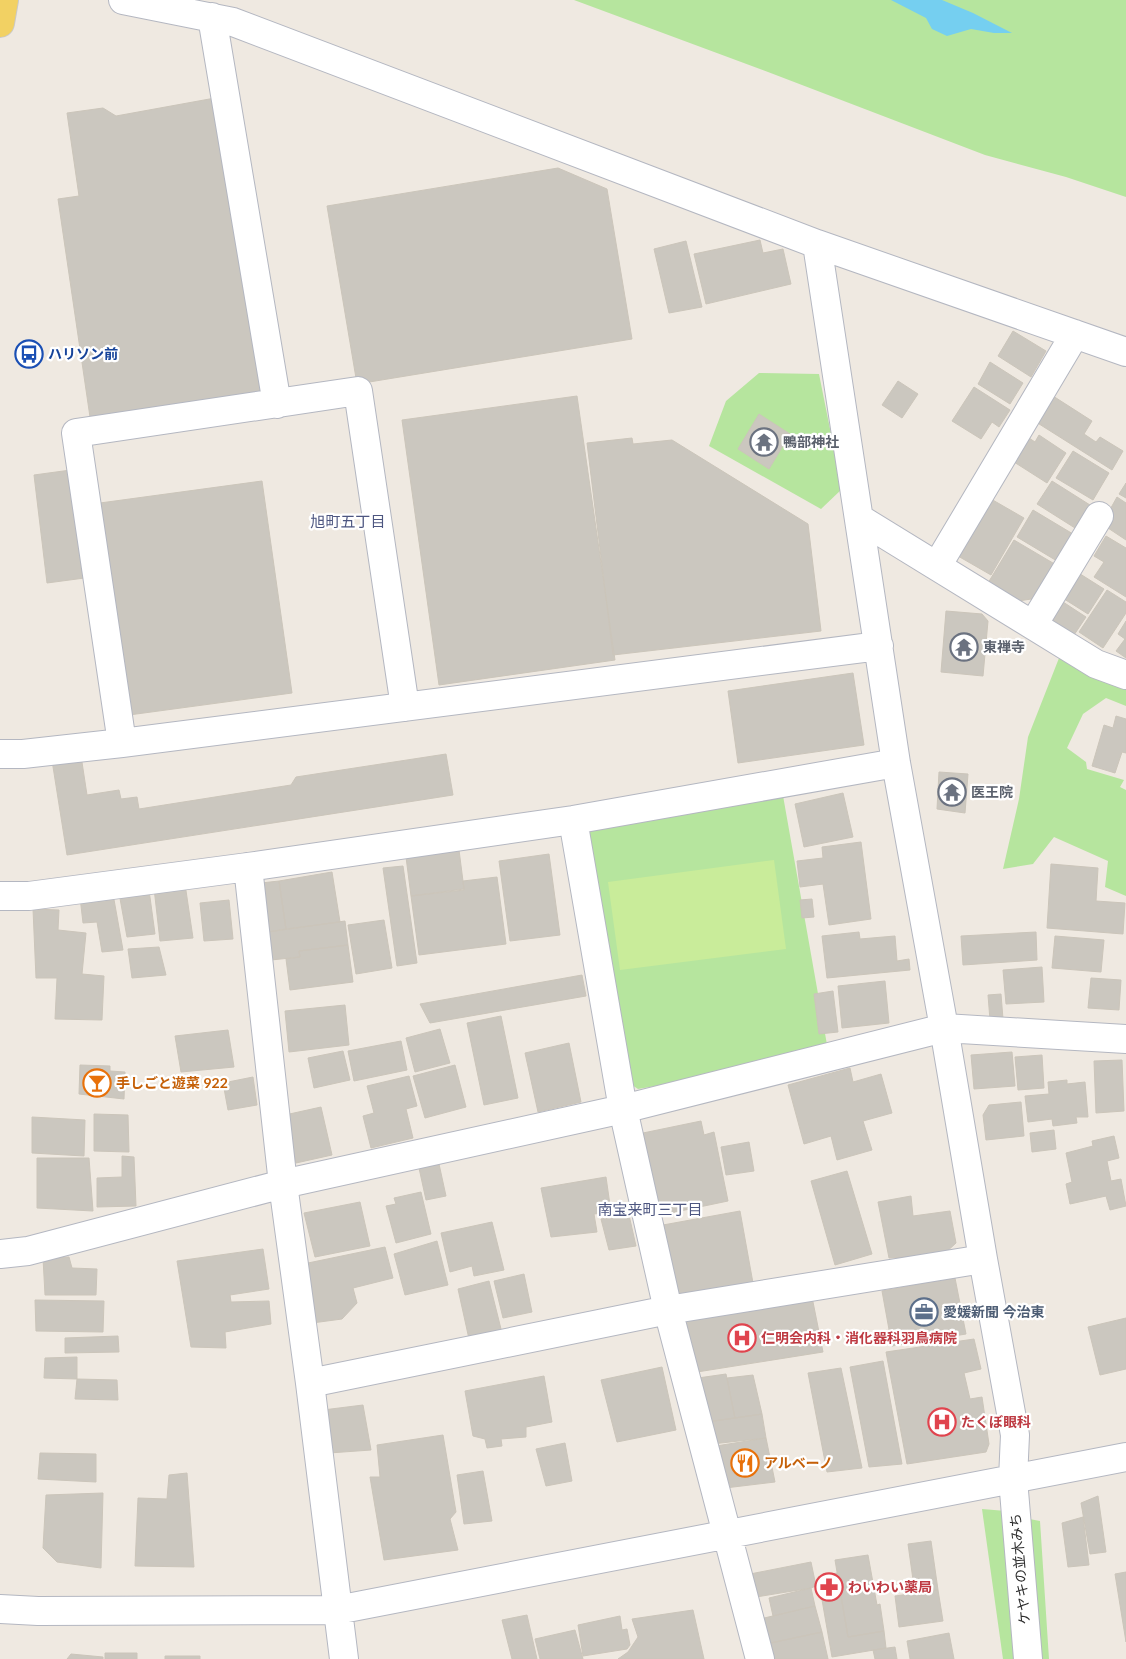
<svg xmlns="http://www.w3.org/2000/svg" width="1126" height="1659" viewBox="0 0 1126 1659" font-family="Lato,'Noto Sans JP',sans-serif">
	<rect width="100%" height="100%" fill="#efe9e1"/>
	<path fill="#b6e59e" d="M574 0H1126V197L1066 177 985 155 768 72Z
		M759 373 819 374 842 489 821 509 709 446 726 401Z
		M1061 653 1126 685V706L1106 698 1083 714 1067 748 1086 762 1087 769 1124 780 1120 787 1126 790V896L1105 887 1108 861 1054 837 1033 864 1003 869 1019 799 1028 737Z
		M782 790 829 1056 638 1089 626 1081 581 824Z
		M982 1509 1006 1511 1020 1659H1003Z
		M1024 1518 1040 1521 1049 1659H1036Z"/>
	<path fill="#c9ec9a" d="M774 860 786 949 620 970 608 882Z"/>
	<path fill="#75cff0" d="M891 0H942L973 13 1012 33H994L971 29 947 36 932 29 926 18Z"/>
	<path fill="#cbc7bf" stroke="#cbc5ba" d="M215 98 269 392 90 417 58 199 79 196 67 113 103 108 116 116Z
		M558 168 607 189 632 339 357 384 327 206Z
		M760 240 763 253 783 249 791 284 706 304 694 254Z
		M686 241 702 307 669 313 654 249Z
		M1013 331 1046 351 1031 377 998 356Z
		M990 362 1023 383 1010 404 978 384Z
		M898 381 918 394 902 418 882 405Z
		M974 387 1010 410 999 427 992 422 981 439 952 421Z
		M577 396 615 660 439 685 402 420Z
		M1053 396 1092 421 1084 434 1096 442 1100 437 1123 451 1112 470 1036 422Z
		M759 414 790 434 769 469 738 449Z
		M1039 435 1066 453 1047 483 1014 462 1029 438 1035 442Z
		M632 438 633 444 672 440 808 524 821 631 613 655 587 443Z
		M1073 451 1109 473 1093 500 1056 478Z
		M78 469 92 577 47 583 34 475Z
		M262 481 292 693 129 715 100 503Z
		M1052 481 1090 505 1075 528 1037 504Z
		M1126 483V498L1119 494Z
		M1117 497 1126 503V540L1102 524Z
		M991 499 1024 518 991 575 958 556Z
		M1033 510 1073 534 1057 561 1017 537Z
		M1106 536 1126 548V597L1094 577 1104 562 1094 556Z
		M1014 540 1058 566 1038 598 1018 601 988 583Z
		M1077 572 1104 589 1088 614 1061 597Z
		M1107 590 1126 602V613L1103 648 1079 632Z
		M1060 600 1086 617 1074 635 1049 617Z
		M946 611 982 614 988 621 983 676 941 672Z
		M1126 621V658L1116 651 1125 639 1118 634Z
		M853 673 864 745 738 763 728 691Z
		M1116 716 1126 719V753L1122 752 1115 773 1092 766 1104 725 1113 728Z
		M80 749 87 795 119 790 121 799 137 797 139 809 291 785 296 777 446 754 453 795 67 855 51 754Z
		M939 772 968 774 965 813 937 809Z
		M843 793 853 837 804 847 795 804Z
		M861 842 871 919 829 925 823 884 800 887 797 861 823 858 822 847Z
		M459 850 464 889 411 896 406 857Z
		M549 854 560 935 510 941 499 861Z
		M1051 864 1098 868 1096 901 1125 903 1123 934 1047 928Z
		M403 866 417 963 397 966 383 868Z
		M332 872 340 922 286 929 279 881Z
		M497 877 506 944 419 955 411 896 464 890 463 881Z
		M279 881 286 929 268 932 261 883Z
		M185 884 193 938 160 941 154 888Z
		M149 890 155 934 127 937 119 893Z
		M113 894 123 950 102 952 97 922 83 923 80 897Z
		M812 899 814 917 802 918 800 900Z
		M229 900 233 939 204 941 200 903Z
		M33 909 59 910 58 930 86 933 82 974 104 976 102 1020 55 1019 57 978H36Z
		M384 920 392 968 356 974 348 925Z
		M345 921 348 945 299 951 300 957 271 960 268 932Z
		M859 932 860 939 895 936 897 961 909 959 910 970 827 978 822 936Z
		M1036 932 1037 960 963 965 961 936Z
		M1055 936 1104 940 1101 972 1052 968Z
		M348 945 353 982 290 990 286 959 300 957 299 951Z
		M159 947 166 975 132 978 128 949Z
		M1042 967 1044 1002 1006 1004 1003 970Z
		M582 975 586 996 430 1023 420 1004Z
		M1091 978 1121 980 1119 1010 1088 1008Z
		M885 981 889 1023 842 1028 838 986Z
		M833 991 838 1032 819 1034 814 994Z
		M1001 994 1003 1019 990 1020 988 995Z
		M345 1005 349 1045 289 1052 285 1011Z
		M501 1016 518 1098 484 1105 467 1023Z
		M440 1029 450 1063 415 1072 406 1038Z
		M228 1030 234 1067 181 1072 175 1036Z
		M401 1041 407 1070 354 1081 348 1051Z
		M569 1043 581 1102 538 1112 525 1053Z
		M343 1051 350 1080 314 1088 308 1058Z
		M1012 1052 1015 1086 974 1089 971 1055Z
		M1042 1055 1044 1088 1018 1090 1015 1057Z
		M1122 1060 1124 1111 1096 1113 1094 1061Z
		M80 1065 110 1066V1071L125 1072 124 1099 79 1094Z
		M455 1065 466 1107 425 1118 413 1076Z
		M850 1068 853 1082 881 1074 892 1113 863 1121 872 1150 837 1160 831 1136 804 1144 788 1085Z
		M409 1076 417 1106 406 1109 413 1138 371 1148 363 1116 374 1113 367 1086Z
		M253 1077 257 1105 228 1110 223 1083Z
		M1067 1080V1084L1085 1082 1088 1117H1076L1077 1123 1053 1126 1052 1119 1028 1122 1025 1096 1049 1094 1048 1082Z
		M1021 1102 1024 1136 986 1140 983 1115 989 1105Z
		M321 1107 332 1155 296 1163 285 1115Z
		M94 1114 128 1115 129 1152 94 1151Z
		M32 1117 85 1120 84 1156 32 1153Z
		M701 1121 704 1135 714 1132 728 1201 661 1215 643 1133Z
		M1054 1130 1056 1149 1032 1152 1030 1133Z
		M1114 1136 1119 1158 1107 1161 1111 1181 1121 1179 1126 1206 1110 1210 1106 1196 1070 1204 1066 1184 1072 1182 1066 1153 1093 1146 1092 1141Z
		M749 1142 754 1171 726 1175 721 1147Z
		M122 1156 134 1157 136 1206 97 1207V1178L122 1177Z
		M37 1158H89L93 1211 37 1208Z
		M439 1164 446 1196 426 1200 419 1168Z
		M847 1171 872 1254 835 1265 811 1181Z
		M606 1177 611 1212 594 1214 597 1232 551 1237 541 1188Z
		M421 1192 431 1234 396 1243 386 1206 396 1204 394 1198Z
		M911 1196 913 1216 950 1211 956 1243 943 1255 889 1258 878 1202Z
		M360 1202 370 1246 315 1257 304 1213Z
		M740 1211 753 1283 676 1297 663 1225Z
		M629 1215 636 1246 609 1250 601 1219Z
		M492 1222 504 1270 474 1276 472 1266 450 1272 441 1233Z
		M437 1241 448 1285 405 1295 394 1254Z
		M385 1247 393 1278 353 1288 357 1303 342 1319 312 1323 306 1293 308 1263Z
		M263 1249 269 1289 230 1295 231 1302 269 1301 271 1324 225 1332 226 1348 191 1347 177 1261Z
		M69 1257 72 1268 97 1269 96 1295H45L43 1258Z
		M524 1274 532 1312 503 1318 494 1281Z
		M955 1278 966 1334 892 1346 882 1291Z
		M489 1281 502 1333 469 1339 458 1289Z
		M812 1297 823 1352 697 1372 685 1320Z
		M35 1300 104 1301 103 1332 36 1331Z
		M1126 1318V1369L1100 1375 1088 1327Z
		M118 1336 119 1352 65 1353V1338Z
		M974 1339 981 1369 964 1373 970 1399 982 1397 989 1444 986 1452 907 1464 886 1352Z
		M77 1357V1379L44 1378 45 1358Z
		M883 1361 902 1464 869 1467 850 1367Z
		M662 1367 676 1430 617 1442 601 1380Z
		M841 1368 862 1468 827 1472 808 1373Z
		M726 1374 735 1418 707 1422 698 1378Z
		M753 1375 762 1414 735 1418 727 1378Z
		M544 1376 552 1422 526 1427V1437L501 1439 502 1446 487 1448 485 1439 473 1436 465 1391Z
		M77 1379 117 1380 118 1400 75 1399Z
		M363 1405 371 1450 329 1453 323 1410Z
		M762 1414 766 1438 712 1444 707 1422Z
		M443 1435 456 1512 450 1519 458 1550 384 1560 370 1477H380L377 1445Z
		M766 1438 775 1482 725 1488 716 1446Z
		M565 1443 572 1481 546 1486 536 1449Z
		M40 1453 96 1454V1482L38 1479Z
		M483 1471 492 1521 464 1524 457 1475Z
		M187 1473 194 1567 135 1566 138 1498 167 1499 169 1475Z
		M103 1493 101 1568 57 1562 43 1548 46 1495Z
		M1098 1496 1106 1552 1090 1554 1081 1503Z
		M1083 1517 1089 1565 1068 1567 1062 1523Z
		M931 1541 938 1590 915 1594 908 1544Z
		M868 1555 877 1605 880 1604 884 1631 848 1637 835 1560Z
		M811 1562 816 1586 811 1588 750 1598 745 1575Z
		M1126 1572V1642L1115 1574Z
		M837 1573 848 1637 884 1631 886 1648 832 1657 818 1577Z
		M811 1588 815 1606 773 1616 769 1598Z
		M938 1590 943 1621 899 1627 895 1596Z
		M815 1606 822 1632 766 1644 760 1619Z
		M693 1610 704 1659H618L628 1652 638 1637 632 1619Z
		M527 1615 537 1659H512L502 1620Z
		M620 1616 622 1630 627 1629 630 1645 627 1649 583 1656 578 1625Z
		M575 1630 583 1659H540L535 1639Z
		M822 1632 828 1659H769L766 1644Z
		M949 1633 954 1659H910L907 1641Z
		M895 1647 897 1659H875L873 1650Z
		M105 1653H137V1659H105Z
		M71 1654 103 1657V1659H67Z
		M165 1656H200V1659H165Z"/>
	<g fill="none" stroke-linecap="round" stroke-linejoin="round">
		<g stroke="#b4b7c1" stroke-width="30">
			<path id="minor" d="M123 0 233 22 817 244 1126 352
				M212 17 277 404
				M817 244 896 763 944 1028 983 1259 1015 1435 1013 1479 1028 1659
				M860 519 1096 664 1126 675
				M937 566 1075 334
				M1033 625 1099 516
				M122 743 76 433 358 391 405 707
				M0 754H23L122 743 879 646
				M573 820 623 1109 668 1310 760 1659
				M248 867 283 1184 310 1383 344 1659
				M0 896H29L248 867 573 820 896 763
				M0 1254 28 1251 283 1184 623 1109 944 1028 1126 1039
				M310 1383 668 1310 983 1259
				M0 1609 38 1611 337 1610 1126 1457"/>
		</g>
		<g stroke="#c9c9c9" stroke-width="30">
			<path id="major" d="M0 23 4 0"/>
		</g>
		<use href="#minor" stroke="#fff" stroke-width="28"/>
		<use href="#major" stroke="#f2d163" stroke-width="28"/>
	</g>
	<defs>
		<g id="bus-ring" transform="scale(1.4375)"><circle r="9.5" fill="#fff" stroke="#1a4fb4" stroke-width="1.5"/><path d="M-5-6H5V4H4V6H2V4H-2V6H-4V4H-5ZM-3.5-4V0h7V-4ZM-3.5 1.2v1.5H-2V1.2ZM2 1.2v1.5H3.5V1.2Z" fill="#1a4fb4"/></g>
		<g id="temple-ring" transform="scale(1.4375)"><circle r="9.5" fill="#fff" stroke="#6b7280" stroke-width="1.5"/><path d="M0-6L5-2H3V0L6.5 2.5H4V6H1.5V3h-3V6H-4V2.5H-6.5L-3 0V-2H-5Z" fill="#6b7280"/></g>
		<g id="bar-ring" transform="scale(1.4375)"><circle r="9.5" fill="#fff" stroke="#e8710a" stroke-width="1.5"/><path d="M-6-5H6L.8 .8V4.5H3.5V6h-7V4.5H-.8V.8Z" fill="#e8710a"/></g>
		<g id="office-ring" transform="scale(1.4375)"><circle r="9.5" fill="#fff" stroke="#5c6f8a" stroke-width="1.5"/><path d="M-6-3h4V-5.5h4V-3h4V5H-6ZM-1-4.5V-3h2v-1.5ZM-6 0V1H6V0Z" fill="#5c6f8a"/></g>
		<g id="hospital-ring" transform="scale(1.4375)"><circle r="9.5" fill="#fff" stroke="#e0444e" stroke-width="1.5"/><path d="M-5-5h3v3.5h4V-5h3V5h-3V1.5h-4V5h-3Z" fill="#e0444e"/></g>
		<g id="restaurant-ring" transform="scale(1.4375)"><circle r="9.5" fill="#fff" stroke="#e8710a" stroke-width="1.5"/><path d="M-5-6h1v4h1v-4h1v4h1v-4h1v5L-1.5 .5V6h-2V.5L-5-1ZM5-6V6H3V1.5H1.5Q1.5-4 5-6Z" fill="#e8710a"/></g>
		<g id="pharmacy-ring" transform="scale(1.4375)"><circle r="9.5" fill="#fff" stroke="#e0444e" stroke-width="1.5"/><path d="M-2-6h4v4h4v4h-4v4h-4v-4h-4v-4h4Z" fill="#e0444e"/></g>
	</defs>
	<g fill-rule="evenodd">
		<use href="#bus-ring" x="29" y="354"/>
		<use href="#temple-ring" x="764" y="442"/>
		<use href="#temple-ring" x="964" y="647"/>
		<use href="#temple-ring" x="952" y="792"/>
		<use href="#bar-ring" x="97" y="1083"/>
		<use href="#office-ring" x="924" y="1312"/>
		<use href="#hospital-ring" x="742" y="1338"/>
		<use href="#hospital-ring" x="942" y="1422"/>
		<use href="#restaurant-ring" x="745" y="1463"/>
		<use href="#pharmacy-ring" x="829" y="1587"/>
	</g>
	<g text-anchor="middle" stroke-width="4.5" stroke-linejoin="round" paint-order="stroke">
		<g font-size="14" font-weight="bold" fill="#164399" stroke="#fff" text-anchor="start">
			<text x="48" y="359">ハリソン前</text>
		</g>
		<g font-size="14" font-weight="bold" fill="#5b616d" stroke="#fff" text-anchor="start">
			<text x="783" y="447">鴨部神社</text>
			<text x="983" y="652">東禅寺</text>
			<text x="971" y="797">医王院</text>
		</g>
		<g font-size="14" font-weight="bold" fill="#c56008" stroke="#fff" text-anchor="start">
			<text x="116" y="1088">手しごと遊菜 922</text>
			<text x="764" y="1468">アルベーノ</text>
		</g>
		<g font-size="14" font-weight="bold" fill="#4e5e75" stroke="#fff" text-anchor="start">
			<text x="943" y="1317">愛媛新聞 今治東</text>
		</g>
		<g font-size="14" font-weight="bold" fill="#be3a42" stroke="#fff" text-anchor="start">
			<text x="761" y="1343">仁明会内科・消化器科羽鳥病院</text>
			<text x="961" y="1427">たくぼ眼科</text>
			<text x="848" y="1592">わいわい薬局</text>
		</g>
		<g font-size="14" fill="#2e2e2e" stroke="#fff">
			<text transform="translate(1020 1569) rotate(-95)" y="5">ケヤキの並木みち</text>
		</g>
		<g font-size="15" fill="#4d5680" stroke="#fff">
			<text x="348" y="527">旭町五丁目</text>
			<text x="650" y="1215">南宝来町三丁目</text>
		</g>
	</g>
</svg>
